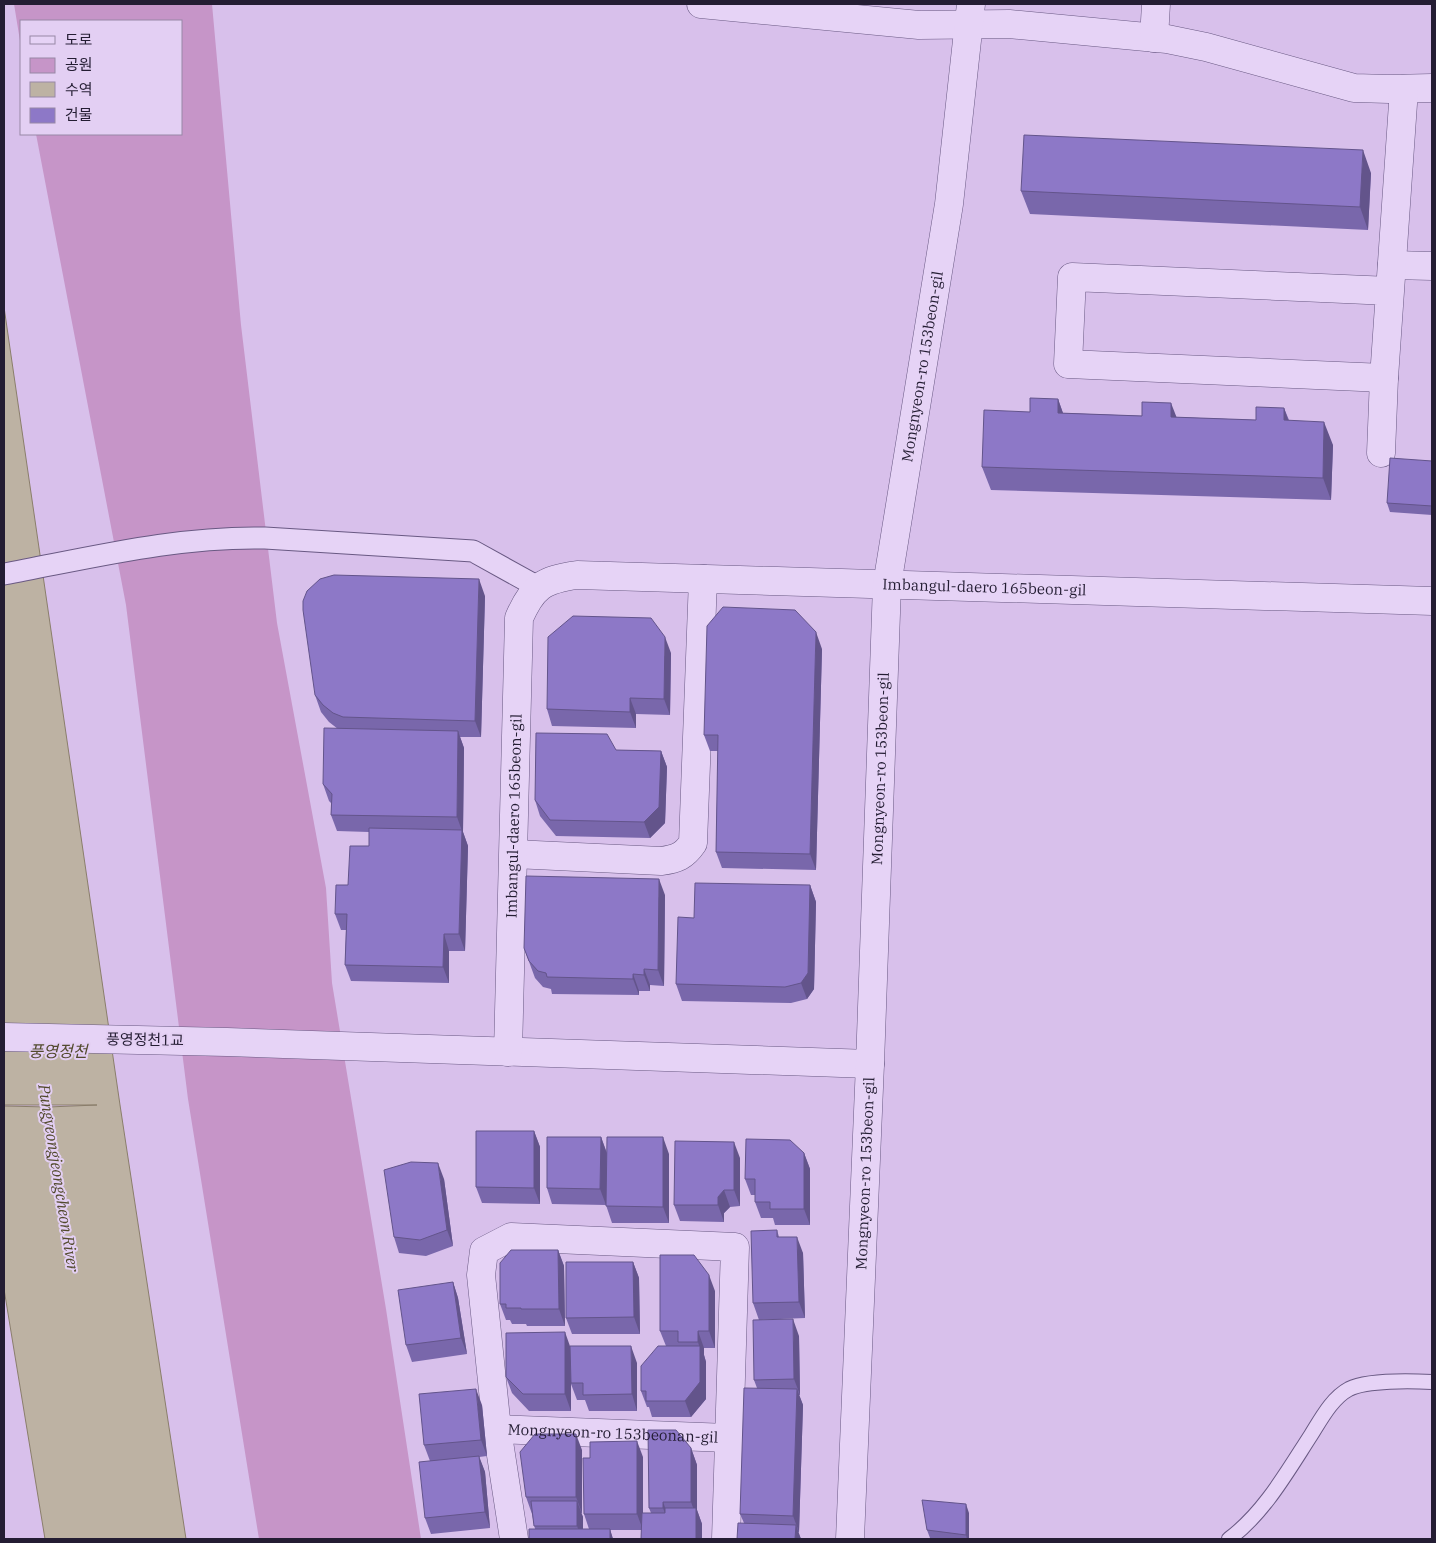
<svg xmlns="http://www.w3.org/2000/svg" width="1436" height="1543" viewBox="0 0 1436 1543" font-family="'IBM Plex Serif','Noto Sans KR',serif">
	<rect width="100%" height="100%" fill="#d8c0eb"/>
	<path fill="#c695c8" d="M14 4H212L241 325 277 623 326 888 332 983 386 1309 421 1539H259L188 1099 126 605 36 134H181V21H21V47Z"/>
	<path fill="#bdb2a3" stroke="#8a7e6b" d="M4 307 120 1105 186 1539H45L4 1289V1106L48 1107 97 1105H4Z"/>
	<g fill="none" stroke-linecap="round" stroke-linejoin="round">
		<g stroke="#695983" stroke-width="16">
			<path id="service" d="M1229 1539C1264 1513 1287 1472 1311 1435 1321 1419 1332 1398 1349 1389 1367 1380 1412 1381 1432 1382"/>
		</g>
		<g stroke="#695983" stroke-width="23">
			<path id="pedestrian" d="M4 574C90 558 177 536 265 538L473 551 538 587"/>
		</g>
		<g stroke="#695983" stroke-width="29">
			<g id="minor">
				<path d="M701 4 919 25 1009 24 1167 39 1206 47 1354 88 1389 89 1432 88"/>
				<path d="M1154 38 1156 4"/>
				<path d="M1392 265 1432 266"/>
				<path d="M1390 291 1072 277 1068 364 1384 378 1404 89"/>
				<path d="M1381 453 1384 378"/>
				<path d="M514 854 661 861C677 859 684 856 693 843L703 579"/>
				<path d="M4 1037 227 1042 870 1064"/>
				<path id="s1" d="M508 1052 519 618C533 586 543 580 577 575L1432 601"/>
				<path id="s2" d="M497 1429 728 1438"/>
				<path d="M514 1539 497 1429 481 1275 484 1251 511 1237 735 1247 726 1539"/>
			</g>
		</g>
		<g stroke="#695983" stroke-width="29">
			<g id="tertiary">
				<path id="s3" d="M850 1539 870 1064 887 585 949 204 971 4"/>
			</g>
		</g>
		<use href="#service" stroke="#e6d3f6" stroke-width="14"/>
		<use href="#pedestrian" stroke="#e6d3f6" stroke-width="21"/>
		<use href="#minor" stroke="#e6d3f6" stroke-width="28"/>
		<use href="#tertiary" stroke="#e6d3f6" stroke-width="28"/>
	</g>
	<path fill="#7967ab" d="M1371 173 1368 230 1030 214 1021 191Z
		M1058 399 1063 413 1256 420 1284 408 1289 420 1333 445 1331 500 991 490 982 467 1030 412Z
		M1432 461V515L1390 512 1387 503Z
		M485 596 481 737H460L464 748 463 832 468 846 465 951H449V983L351 981 345 965 346 930H341L335 914 348 885 369 846V832L337 831 331 815V803L329 801 323 784 338 729 329 722 321 712 315 695Z
		M822 649 816 870 722 868 716 852 718 751H710L704 735Z
		M671 653 670 715 636 714V728L552 726 547 709Z
		M616 750 661 751 667 767 665 823 650 838 556 836 540 816 535 800Z
		M810 885 816 902 814 989 807 999 791 1003 682 1001 676 984 694 918Z
		M665 895 664 986 650 985V991H639V995L552 994 551 989 543 987 535 978 524 948Z
		M534 1131 540 1147V1204L482 1203 476 1187Z
		M601 1137 607 1153 669 1154V1223H612L606 1205 552 1204 547 1188Z
		M804 1153 810 1169V1225H775L773 1218H761L755 1202V1195H751L745 1179Z
		M740 1158V1206L730 1207 724 1213V1222L680 1221 674 1205Z
		M444 1179 453 1246 426 1256 399 1253 394 1237Z
		M777 1230 779 1237 803 1253 805 1318 759 1320 753 1303Z
		M558 1250 564 1266 565 1326H527L526 1324H512L510 1320H506L500 1304Z
		M633 1262 639 1278 640 1334H572L566 1318Z
		M453 1282 458 1298 467 1354 412 1362 406 1345Z
		M715 1291V1348H704V1355L706 1362V1399L691 1417H652L649 1407H647L641 1391 666 1346 660 1331Z
		M799 1336 800 1395H799L803 1405 799 1532H798L801 1539H737L744 1523 740 1514 757 1388 754 1380Z
		M570 1348 637 1363V1411H589L585 1400H577L571 1384V1411H529L512 1393 506 1377Z
		M482 1405 487 1456 479 1457 485 1472 490 1528 431 1534 425 1518 430 1461 424 1445Z
		M691 1448 697 1465V1510L702 1524V1539H641L642 1530H610L613 1539H529L535 1529 532 1514 526 1497 582 1450V1513H581L583 1517V1529H589L584 1514 643 1457V1513H651L649 1508Z
		M969 1513V1539H936L930 1538 927 1530Z"/>
	<path fill="#63548b" d="M1363 150 1371 173 1368 230 1360 207Z
		M1058 399 1066 422 1058 413Z
		M1171 403 1180 426 1171 417Z
		M1284 408 1292 431 1284 420Z
		M1324 422 1333 445 1331 500 1323 478Z
		M479 579 485 596 481 737 475 721Z
		M816 632 822 649 816 870 810 854Z
		M665 637 671 653 670 715 664 699Z
		M630 698 636 714V728L630 712Z
		M458 731 464 748 463 832 468 846 465 951 459 934 462 831 457 817Z
		M661 751 667 767 665 823 650 838 644 822Z
		M659 879 665 895 664 986 658 970Z
		M810 885 816 902 814 989 807 999 801 983Z
		M444 934 449 951V983L443 967Z
		M644 969 650 985V991L644 975Z
		M633 974 639 991V995L633 979Z
		M534 1131 540 1147V1204L534 1188Z
		M601 1137 607 1154 606 1205 600 1189Z
		M663 1137 669 1154V1223L663 1207Z
		M734 1142 740 1158V1206L734 1190Z
		M804 1153 810 1169V1225L804 1209Z
		M438 1163 444 1179 453 1246 447 1230Z
		M724 1190 730 1207 724 1213V1222L718 1205V1197Z
		M797 1237 803 1253 805 1318 799 1302Z
		M558 1250 564 1266 565 1326 559 1309Z
		M633 1262 639 1278 640 1334 634 1317Z
		M709 1275 715 1291V1348L709 1331Z
		M453 1282 458 1298 467 1354 461 1338Z
		M793 1319 799 1336 800 1395 794 1379Z
		M698 1331 704 1348V1355L706 1362V1399L691 1417 685 1401 700 1349 698 1342Z
		M565 1332 571 1349V1411L565 1394Z
		M631 1346 637 1363V1411L632 1394Z
		M476 1389 482 1405 487 1456 481 1440Z
		M797 1389 803 1405 799 1532 793 1516Z
		M576 1434 582 1450V1513L576 1497Z
		M637 1441 643 1457V1530L637 1514Z
		M691 1448 697 1465V1510L702 1524V1539H696V1516L691 1502Z
		M479 1456 485 1472 490 1528 485 1512Z
		M577 1501 583 1517V1539H582L577 1526Z
		M663 1502 669 1518V1524L663 1508Z
		M966 1504 969 1513V1539H967L966 1535Z
		M796 1525 801 1539H795Z
		M610 1529 613 1539H610Z"/>
	<path fill="#8d78c7" stroke="#63548b" d="M1024 135 1363 150 1360 207 1021 191Z
		M1030 398 1058 399V413L1142 416V402L1171 403V417L1256 420V407L1284 408V420L1324 422 1323 478 982 467 984 410 1030 412Z
		M1390 458 1432 461V506L1387 503Z
		M334 575 479 579 475 721 343 717 333 713 323 705 315 695 303 610V601L307 591 320 579Z
		M723 607 795 610 816 632 810 854 716 852 718 735H704L707 626Z
		M573 616 651 618 665 637 664 699 630 698V712L547 709 548 637Z
		M324 728 458 731 457 817 331 815 332 794 323 784Z
		M536 733 607 734 616 750 661 751 659 807 644 822 550 820 535 800Z
		M369 828 462 830 459 934H444L443 967 345 965 347 914H335L336 885H348L350 846H369Z
		M526 876 659 879 658 970 644 969V975L633 974V979L547 977 546 973 538 971 529 961 524 948Z
		M695 883 810 885 808 973 801 983 785 987 676 984 678 917 694 918Z
		M476 1131H534V1188L476 1187Z
		M547 1137H601L600 1189 547 1188Z
		M607 1137H663V1207L606 1206Z
		M746 1139 790 1140 804 1153V1209H770V1202H755V1179H745Z
		M675 1141 734 1142V1190H724L718 1197V1205H674Z
		M411 1162 438 1163 447 1230 420 1240 394 1237 384 1170Z
		M777 1230V1237H797L799 1302 753 1303 751 1231Z
		M511 1250H558L559 1309H521V1308H506V1304H500V1263Z
		M660 1255H694L709 1275V1331H698V1342H678V1331H660Z
		M566 1262H633L634 1317 566 1318Z
		M453 1282 461 1338 406 1345 398 1290Z
		M793 1319 794 1379 754 1380 753 1320Z
		M565 1332V1394H523L506 1377V1333Z
		M570 1346H631L632 1394 583 1395V1383H571Z
		M658 1346H700V1382L685 1401H646V1391H641V1366Z
		M744 1388 797 1389 793 1516 740 1514Z
		M476 1389 481 1440 424 1445 419 1394Z
		M648 1430H676L691 1448V1502H663V1508H649Z
		M535 1434H576V1497H526L520 1452Z
		M637 1441V1514H584L583 1458H590V1442Z
		M479 1456 485 1512 425 1518 419 1462Z
		M922 1500 966 1504V1535L927 1530Z
		M531 1501H577V1526H534Z
		M665 1508H696V1539H641L642 1513H665Z
		M738 1523 796 1525 795 1539H737Z
		M529 1529H610V1539H529Z"/>
	<g text-anchor="middle" stroke-width="4" stroke-linejoin="round" paint-order="stroke">
		<g font-size="15" fill="#241d33" stroke="#e3cff3">
			<text dy="5" stroke="none"><textPath href="#s3" startOffset="1176">Mongnyeon-ro 153beon-gil</textPath></text>
			<text dy="5" stroke="none"><textPath href="#s1" startOffset="919">Imbangul-daero 165beon-gil</textPath></text>
			<text dy="5" stroke="none"><textPath href="#s3" startOffset="771">Mongnyeon-ro 153beon-gil</textPath></text>
			<text dy="5" stroke="none"><textPath href="#s1" startOffset="236">Imbangul-daero 165beon-gil</textPath></text>
			<text transform="translate(145 1040) rotate(1)" y="5">풍영정천1교</text>
			<text dy="5" stroke="none"><textPath href="#s3" startOffset="366">Mongnyeon-ro 153beon-gil</textPath></text>
			<text dy="5" stroke="none"><textPath href="#s2" startOffset="116">Mongnyeon-ro 153beonan-gil</textPath></text>
		</g>
		<g font-size="16" font-style="italic" fill="#524a2d" stroke="#e3cff3">
			<text x="58" y="1057">풍영정천</text>
			<text transform="translate(59 1178) rotate(81)" y="6">Pungyeongjeongcheon River</text>
		</g>
	</g>
	<rect width="1436" height="1543" fill="none" stroke="#241d33" stroke-width="10"/>
	<rect x="20" y="20" width="162" height="115" fill="#e3cff3" stroke="#9788a6"/>
	<rect x="30" y="36" width="25" height="8" fill="#e6d3f6" stroke="#9788a6"/>
	<text x="65" y="45" font-size="15" fill="#241d33">도로</text>
	<rect x="30" y="58" width="25" height="15" fill="#c695c8" stroke="#9788a6"/>
	<text x="65" y="70" font-size="15" fill="#241d33">공원</text>
	<rect x="30" y="82" width="25" height="15" fill="#bdb2a3" stroke="#9788a6"/>
	<text x="65" y="95" font-size="15" fill="#241d33">수역</text>
	<rect x="30" y="108" width="25" height="15" fill="#8d78c7" stroke="#9788a6"/>
	<text x="65" y="120" font-size="15" fill="#241d33">건물</text>
</svg>
